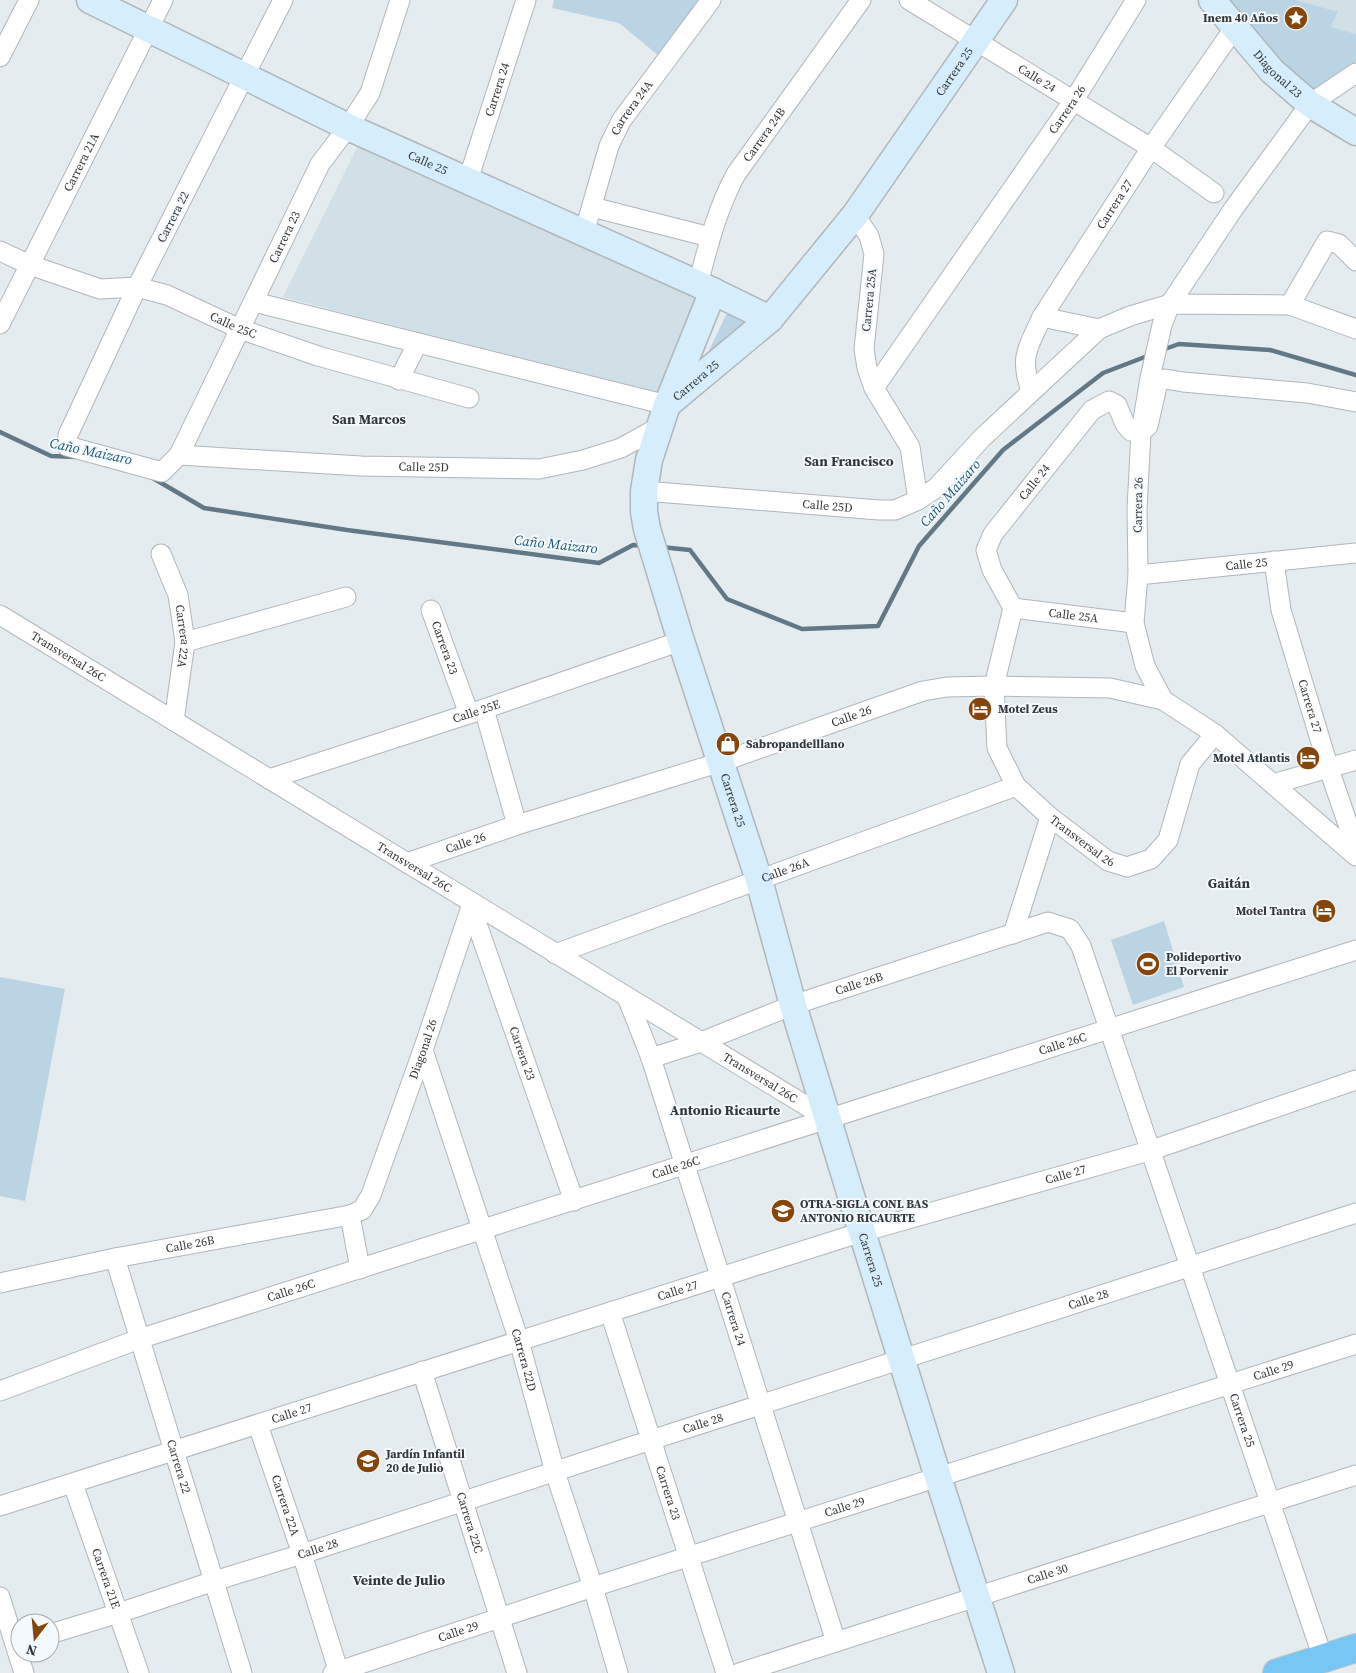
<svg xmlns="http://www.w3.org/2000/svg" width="1356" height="1673" viewBox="0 0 1356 1673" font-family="'Source Serif 4',serif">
	<rect width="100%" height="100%" fill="#e5ecf0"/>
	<path fill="#d1dfe7" d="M1296 0H1356V34L1331 27 1338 13Z
		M360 141 705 299 663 397 283 297Z"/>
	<path fill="#bad4e4" d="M554 0H698L659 56 619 23 552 8Z
		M1220 0H1296L1338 12 1331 27 1356 34V62L1315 93 1280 66Z
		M730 307 760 321 696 377Z
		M1164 921 1184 987 1133 1005 1111 940Z
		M0 977 65 989 25 1201 0 1196Z"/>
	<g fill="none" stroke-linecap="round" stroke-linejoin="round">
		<path stroke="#627886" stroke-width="4.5" d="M1162 350 1179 344 1270 350 1356 375
			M0 432 51 456 76 457
			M151 477 204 508 347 530 599 563 633 545 643 546
			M661 547 690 550 727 599 802 629 878 626 919 546 1003 450 1103 373 1150 355"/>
		<g stroke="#b0b6ba" stroke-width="21">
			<g id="street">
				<path id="s1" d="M283 0 137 287 68 435 67 446 162 472 179 455 320 164 348 127 370 93 400 0"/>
				<path id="s2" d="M909 0 1151 148 1214 193"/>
				<path d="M0 57 29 0"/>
				<path d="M1356 73 1310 104 1234 208 1170 304 1162 325 1150 378 1141 432 1137 509 1138 575 1134 623 1145 666 1163 700 1215 734 1356 856"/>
				<path id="s3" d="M468 180 526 0"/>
				<path d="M592 207 710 237"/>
				<path d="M855 215 869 236 874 254 864 349 867 368 874 388 910 447 918 500"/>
				<path id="s4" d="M584 233 609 146 621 121 711 0"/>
				<path id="s5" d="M0 251 30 265 100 289 137 287 167 295 240 329 318 356 469 398"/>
				<path id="s6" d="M698 284C708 246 717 209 736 174L861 0"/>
				<path d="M254 302 667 405"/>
				<path d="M1290 305 1327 241 1339 244 1356 261"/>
				<path d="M1042 317 1099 329"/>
				<path id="s7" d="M0 324 163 0"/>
				<path d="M399 380 417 344"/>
				<path id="s8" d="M874 388 1074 100 1136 0"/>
				<path id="s9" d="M1031 391C1019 356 1028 348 1042 317L1151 148 1235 27"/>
				<path id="s10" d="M179 455 361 466 539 469 583 460 621 448 659 427"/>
				<path id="s11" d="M644 491 879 510H895L918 500 936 488 982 438 1099 329 1130 316 1170 304 1290 305 1356 329"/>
				<path id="s12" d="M161 554 178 595 185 642 174 721"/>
				<path id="s13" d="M1274 561 1281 610 1329 769 1356 848"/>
				<path id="s14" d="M1138 575 1356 553"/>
				<path id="s15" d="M1013 608 992 570 986 550 993 534 1092 410 1109 401 1117 405 1125 424 1131 431 1141 432 1148 426 1158 382 1165 379 1183 382 1307 393 1356 402"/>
				<path id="s16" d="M1013 608 994 686 997 748 1016 786 1050 817 1108 861 1127 867 1151 859 1168 840 1190 764 1215 734"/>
				<path id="s17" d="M1013 608 1134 623"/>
				<path id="s18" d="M431 610 469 714"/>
				<path id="s19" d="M0 615 828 1119"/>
				<path d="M185 642 346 597"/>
				<path d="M484 709 517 825"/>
				<path id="s20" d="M269 779 484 709 681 641"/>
				<path d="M1273 784 1356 760"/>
				<path id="s21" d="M407 863 517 825 721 762 923 691 947 687 994 686 1110 688 1163 700"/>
				<path id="s22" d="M471 907 574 1201"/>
				<path d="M1013 934 1050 817"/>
				<path id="s23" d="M555 954 1016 786"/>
				<path id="s24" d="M627 997 651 1058 836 1642"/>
				<path id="s25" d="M423 1050 519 1341 555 1472 593 1587 618 1673"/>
				<path id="s26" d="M651 1058 701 1042 793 1005 1048 922 1070 929 1081 946 1323 1658"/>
				<path d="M350 1215 360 1269"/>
				<path id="s27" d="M115 1258 242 1673"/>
				<path id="s28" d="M0 1283 115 1258 350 1215 362 1210 371 1195 423 1050 471 907V902"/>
				<path id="s29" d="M610 1312 726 1673"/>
				<path id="s30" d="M422 1371 517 1673"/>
				<path id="s31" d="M0 1391 139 1339 1356 950"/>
				<path id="s32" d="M258 1425 302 1554 339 1673"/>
				<path id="s33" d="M73 1484 139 1673"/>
				<path id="s34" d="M0 1506 862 1232 1149 1151 1356 1080"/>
				<path d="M0 1597 24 1673"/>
				<path id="s35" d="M50 1634 119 1613 214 1581 302 1554 651 1440 1356 1213"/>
				<path id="s36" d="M333 1673 593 1587 1356 1344"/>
				<path id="s37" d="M739 1673 1356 1475"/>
			</g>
		</g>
		<g stroke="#b0b6ba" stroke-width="29">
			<g id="secondary">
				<path id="s38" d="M90 0 348 127 698 284 770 319"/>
				<path id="s39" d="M1212 0 1272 71 1310 104 1356 132"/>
				<path id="s40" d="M713 291 667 405 649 460 644 491V512L647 529 681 641 759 880 793 1005 862 1232 938 1477 1001 1673"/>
				<path id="s41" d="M669 403 770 319 855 215 1004 0"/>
			</g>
		</g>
		<g stroke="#c6c7c7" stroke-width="30">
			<path id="highway" d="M1277 1673 1356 1648"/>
		</g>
		<use href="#street" stroke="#fff" stroke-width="19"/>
		<use href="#secondary" stroke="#d6eefb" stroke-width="26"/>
		<use href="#highway" stroke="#78c6f3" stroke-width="28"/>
	</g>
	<defs>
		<g id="sight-disc" transform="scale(1.25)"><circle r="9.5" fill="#85460c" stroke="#f3f9fd"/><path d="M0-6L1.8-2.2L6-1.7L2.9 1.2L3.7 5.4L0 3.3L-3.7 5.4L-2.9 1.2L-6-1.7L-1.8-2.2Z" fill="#fff"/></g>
		<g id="hotel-disc" transform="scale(1.25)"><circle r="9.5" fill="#85460c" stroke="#f3f9fd"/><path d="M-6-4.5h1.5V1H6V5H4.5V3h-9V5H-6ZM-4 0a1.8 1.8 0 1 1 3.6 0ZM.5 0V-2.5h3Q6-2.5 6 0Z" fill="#fff"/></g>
		<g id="shop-disc" transform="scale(1.25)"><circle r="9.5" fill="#85460c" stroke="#f3f9fd"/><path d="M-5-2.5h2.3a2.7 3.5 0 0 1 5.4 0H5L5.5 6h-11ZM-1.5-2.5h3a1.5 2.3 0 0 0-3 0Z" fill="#fff"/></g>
		<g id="stadium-disc" transform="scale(1.25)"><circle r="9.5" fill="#85460c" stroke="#f3f9fd"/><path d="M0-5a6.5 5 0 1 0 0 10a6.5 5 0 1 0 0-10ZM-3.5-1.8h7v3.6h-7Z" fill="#fff"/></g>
		<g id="school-disc" transform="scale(1.25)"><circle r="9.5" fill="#85460c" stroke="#f3f9fd"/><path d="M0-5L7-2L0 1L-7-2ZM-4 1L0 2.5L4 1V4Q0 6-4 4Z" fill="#fff"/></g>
	</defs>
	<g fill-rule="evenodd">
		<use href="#sight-disc" x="1296" y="18"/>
		<use href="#hotel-disc" x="980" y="709"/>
		<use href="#shop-disc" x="728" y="744"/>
		<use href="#hotel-disc" x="1308" y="758"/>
		<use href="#hotel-disc" x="1324" y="911"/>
		<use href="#stadium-disc" x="1148" y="964"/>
		<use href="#school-disc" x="783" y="1211"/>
		<use href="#school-disc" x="368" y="1461"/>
	</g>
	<g text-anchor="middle" stroke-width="4" stroke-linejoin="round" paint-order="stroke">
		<g font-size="12" font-weight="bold" fill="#343638" stroke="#f3f9fd" text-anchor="start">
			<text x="1278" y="22" text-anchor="end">Inem 40 Años</text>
			<text x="998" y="713">Motel Zeus</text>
			<text x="746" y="748">Sabropandelllano</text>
			<text x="1290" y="762" text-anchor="end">Motel Atlantis</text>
			<text x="1306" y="915" text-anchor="end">Motel Tantra</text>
			<text x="1166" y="961">Polideportivo<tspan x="1166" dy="14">El Porvenir</tspan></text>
			<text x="800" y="1208">OTRA-SIGLA CONL BAS<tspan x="800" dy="14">ANTONIO RICAURTE</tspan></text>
			<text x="386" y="1458">Jardín Infantil<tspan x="386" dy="14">20 de Julio</tspan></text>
		</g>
		<g font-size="12" fill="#343638" stroke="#f3f9fd">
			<text dy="4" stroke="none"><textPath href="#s41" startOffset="440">Carrera 25</textPath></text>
			<text dy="4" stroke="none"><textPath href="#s39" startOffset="99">Diagonal 23</textPath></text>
			<text dy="4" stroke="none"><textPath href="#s2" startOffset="150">Calle 24</textPath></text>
			<text dy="4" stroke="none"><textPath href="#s3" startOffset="95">Carrera 24</textPath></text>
			<text dy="4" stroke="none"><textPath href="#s4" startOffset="135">Carrera 24A</textPath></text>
			<text dy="4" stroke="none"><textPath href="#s8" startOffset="339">Carrera 26</textPath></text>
			<text dy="4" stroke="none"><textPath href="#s6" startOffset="165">Carrera 24B</textPath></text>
			<text dy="4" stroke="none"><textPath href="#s7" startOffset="181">Carrera 21A</textPath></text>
			<text dy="4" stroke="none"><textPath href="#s38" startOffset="375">Calle 25</textPath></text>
			<text dy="4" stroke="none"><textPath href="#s9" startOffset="212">Carrera 27</textPath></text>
			<text transform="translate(173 217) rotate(-63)" y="4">Carrera 22</text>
			<text dy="4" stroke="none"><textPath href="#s1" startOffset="861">Carrera 23</textPath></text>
			<text transform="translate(869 300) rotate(-84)" y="4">Carrera 25A</text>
			<text dy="4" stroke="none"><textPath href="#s5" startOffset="248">Calle 25C</textPath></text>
			<text dy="4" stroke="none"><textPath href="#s41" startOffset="35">Carrera 25</textPath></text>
			<text dy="4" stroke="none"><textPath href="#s10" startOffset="245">Calle 25D</textPath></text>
			<text dy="4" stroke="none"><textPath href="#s15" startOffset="148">Calle 24</textPath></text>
			<text transform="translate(1138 505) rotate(-89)" y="4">Carrera 26</text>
			<text dy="4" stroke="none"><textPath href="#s11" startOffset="184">Calle 25D</textPath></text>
			<text dy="4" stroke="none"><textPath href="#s14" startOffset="109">Calle 25</textPath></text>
			<text dy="4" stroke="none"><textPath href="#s17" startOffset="61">Calle 25A</textPath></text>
			<text dy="4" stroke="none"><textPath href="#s12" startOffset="86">Carrera 22A</textPath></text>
			<text dy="4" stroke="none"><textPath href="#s18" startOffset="40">Carrera 23</textPath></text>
			<text dy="4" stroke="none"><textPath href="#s19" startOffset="80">Transversal 26C</textPath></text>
			<text dy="4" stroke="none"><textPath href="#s13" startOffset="150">Carrera 27</textPath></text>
			<text dy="4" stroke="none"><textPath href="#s20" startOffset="218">Calle 25E</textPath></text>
			<text dy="4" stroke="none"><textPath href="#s21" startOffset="468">Calle 26</textPath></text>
			<text dy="4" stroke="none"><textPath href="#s40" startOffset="535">Carrera 25</textPath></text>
			<text dy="4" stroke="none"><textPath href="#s16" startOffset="271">Transversal 26</textPath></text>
			<text dy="4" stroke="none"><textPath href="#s21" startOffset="62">Calle 26</textPath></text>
			<text dy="4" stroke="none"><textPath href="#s19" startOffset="485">Transversal 26C</textPath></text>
			<text dy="4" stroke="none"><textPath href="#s23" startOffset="245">Calle 26A</textPath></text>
			<text dy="4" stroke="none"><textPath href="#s26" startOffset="221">Calle 26B</textPath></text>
			<text dy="4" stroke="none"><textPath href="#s31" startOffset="1118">Calle 26C</textPath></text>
			<text dy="4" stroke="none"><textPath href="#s28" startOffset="542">Diagonal 26</textPath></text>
			<text dy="4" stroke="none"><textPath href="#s22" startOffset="155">Carrera 23</textPath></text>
			<text dy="4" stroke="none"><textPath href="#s19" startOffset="890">Transversal 26C</textPath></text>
			<text dy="4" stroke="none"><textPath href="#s31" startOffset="712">Calle 26C</textPath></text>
			<text dy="4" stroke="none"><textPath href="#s34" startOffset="1116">Calle 27</textPath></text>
			<text dy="4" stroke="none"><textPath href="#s28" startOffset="194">Calle 26B</textPath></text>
			<text dy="4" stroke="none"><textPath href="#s40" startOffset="1015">Carrera 25</textPath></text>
			<text dy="4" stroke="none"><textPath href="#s34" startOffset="711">Calle 27</textPath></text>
			<text dy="4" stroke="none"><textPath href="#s31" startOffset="308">Calle 26C</textPath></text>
			<text dy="4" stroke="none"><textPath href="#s35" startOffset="1091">Calle 28</textPath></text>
			<text dy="4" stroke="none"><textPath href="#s24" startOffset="339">Carrera 24</textPath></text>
			<text dy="4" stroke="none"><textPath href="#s25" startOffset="326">Carrera 22D</textPath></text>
			<text dy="4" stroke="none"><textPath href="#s36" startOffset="988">Calle 29</textPath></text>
			<text dy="4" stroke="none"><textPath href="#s34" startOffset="306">Calle 27</textPath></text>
			<text dy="4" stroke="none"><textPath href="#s26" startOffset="964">Carrera 25</textPath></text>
			<text dy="4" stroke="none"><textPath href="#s35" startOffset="686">Calle 28</textPath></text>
			<text dy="4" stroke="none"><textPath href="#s27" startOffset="218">Carrera 22</textPath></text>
			<text dy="4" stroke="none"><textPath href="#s29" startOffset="190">Carrera 23</textPath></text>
			<text dy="4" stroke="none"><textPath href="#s32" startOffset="85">Carrera 22A</textPath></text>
			<text dy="4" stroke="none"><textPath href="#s36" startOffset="538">Calle 29</textPath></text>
			<text dy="4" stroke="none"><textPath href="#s30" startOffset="159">Carrera 22C</textPath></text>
			<text dy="4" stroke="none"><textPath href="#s35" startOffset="281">Calle 28</textPath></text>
			<text dy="4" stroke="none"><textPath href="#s37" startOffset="324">Calle 30</textPath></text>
			<text dy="4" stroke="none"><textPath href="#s33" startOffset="100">Carrera 21E</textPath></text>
			<text dy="4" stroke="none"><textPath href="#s36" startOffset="132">Calle 29</textPath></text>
		</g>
		<g font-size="14" font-weight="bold" fill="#32373a" stroke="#f3f9fd">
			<text x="369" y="424">San Marcos</text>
			<text x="849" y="466">San Francisco</text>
			<text x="1229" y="888">Gaitán</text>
			<text x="725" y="1115">Antonio Ricaurte</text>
			<text x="399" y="1585">Veinte de Julio</text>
		</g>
		<g font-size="14" font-style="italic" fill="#1d5673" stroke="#f3f9fd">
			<text transform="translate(91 451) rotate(12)" y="5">Caño Maizaro</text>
			<text transform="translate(950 493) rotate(-49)" y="5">Caño Maizaro</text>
			<text transform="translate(556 544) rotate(6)" y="5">Caño Maizaro</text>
		</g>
	</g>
	<g transform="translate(35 1638) rotate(196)"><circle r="24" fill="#f3f9fd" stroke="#a7abae"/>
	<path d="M0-4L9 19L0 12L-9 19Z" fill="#85460c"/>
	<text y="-8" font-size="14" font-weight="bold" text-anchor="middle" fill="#343638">N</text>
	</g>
</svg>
